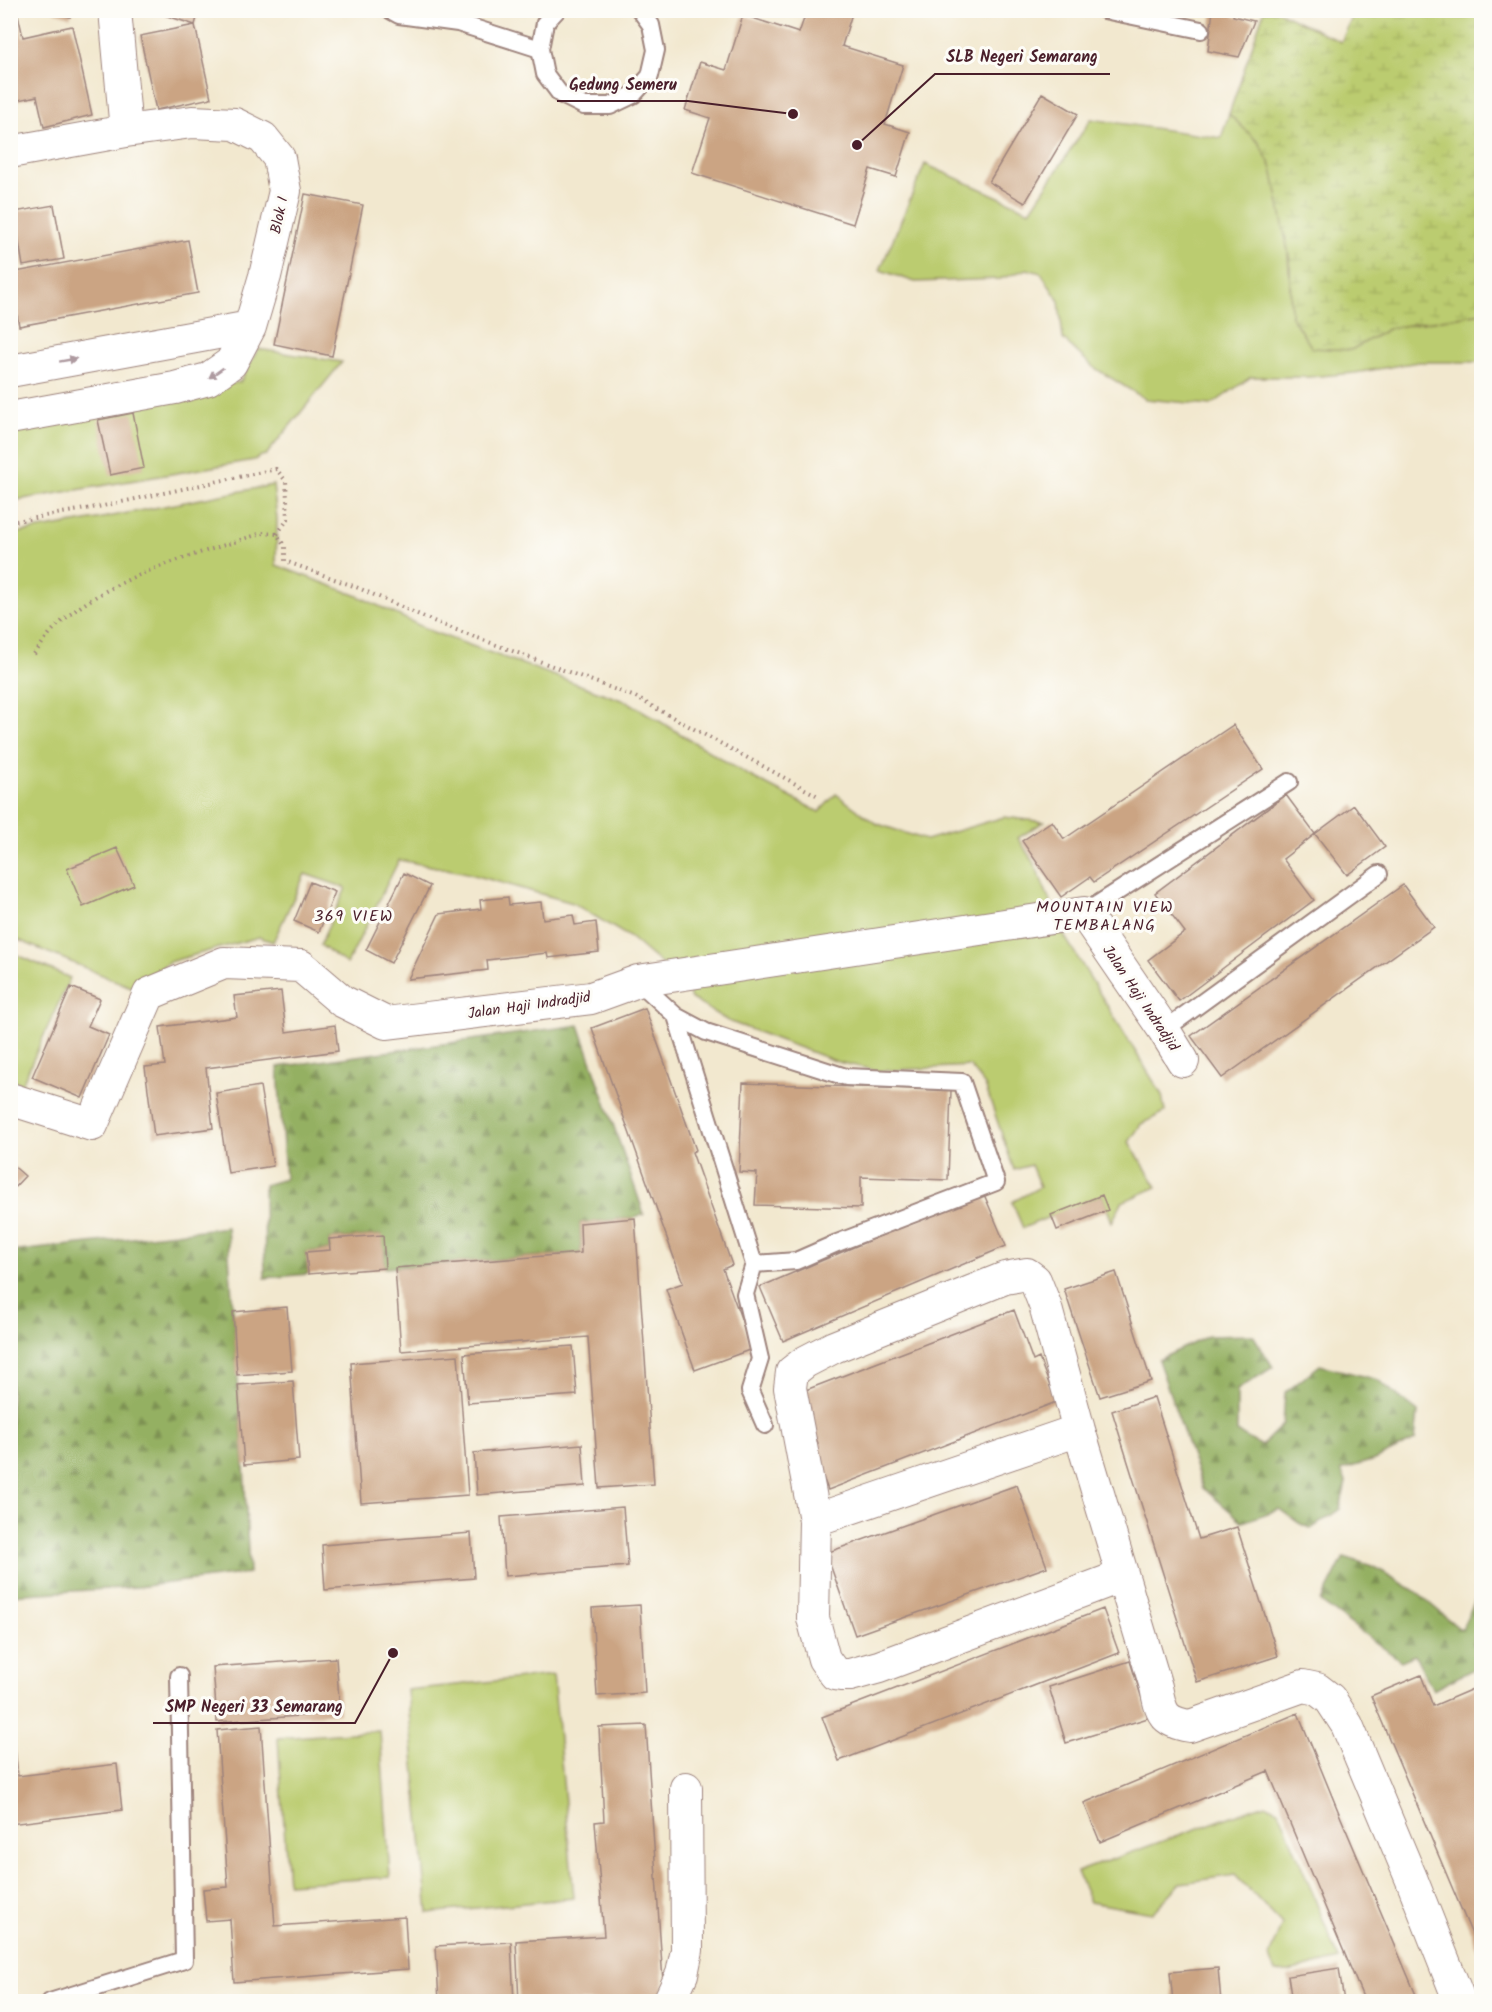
<svg xmlns="http://www.w3.org/2000/svg" width="1492" height="2012" viewBox="0 0 1492 2012" font-family="Kalam,sans-serif">
	<defs>
		<pattern id="forest-firs" width="22" height="20" patternUnits="userSpaceOnUse" patternTransform="scale(1.5)"><rect width="22" height="20" fill="#94b062"/><path d="M5 1l3.5 6h-7zM16 11l3.5 6h-7z" fill="#7b8f51"/></pattern>
		<pattern id="wetland-marsh" width="20" height="14" patternUnits="userSpaceOnUse" patternTransform="scale(1.5)"><rect width="20" height="14" fill="#bbcc6f"/><path d="M1 5h8M5 5V1M11 12h8M15 12V8" fill="none" stroke="#a2af60"/></pattern>
	</defs>
	<rect width="100%" height="100%" fill="#fdfcf7"/>
	<filter id="ink" filterUnits="userSpaceOnUse"><feTurbulence type="fractalNoise" baseFrequency=".0167" numOctaves="2"/><feDisplacementMap in="SourceGraphic" scale="12" xChannelSelector="R" yChannelSelector="G"/><feConvolveMatrix kernelMatrix="1 2 1 2 8 2 1 2 1" color-interpolation-filters="sRGB"/></filter>
	<filter id="wash" filterUnits="userSpaceOnUse"><feTurbulence type="fractalNoise" baseFrequency=".008" numOctaves="4" result="noise"/><feDisplacementMap in="SourceGraphic" scale="24" xChannelSelector="R" yChannelSelector="G"/><feGaussianBlur stdDeviation="1.35" result="paint"/><feColorMatrix in="noise" values="0 0 0 0 0 0 0 0 0 0 0 0 0 0 0 0 0 1.4 0 .05"/><feComposite in="paint" operator="in"/></filter>
	<g filter="url(#wash)">
		<rect width="100%" height="100%" fill="#f2e8cf"/>
		<path fill="#bbcc6f" stroke="#82764d" stroke-width="1.5" d="M1229 114C1239 123 1251 133 1259 143 1287 182 1290 269 1291 316L1351 350 1390 328 1481 313V362H1418L1355 373 1308 377H1251L1211 405 1145 399 1093 367 1063 339 1059 301 1041 273 1027 269 1000 279 915 282 880 270 925 164 1030 211 1091 119 1221 138Z
			M258 349 342 362 266 455 261 456 254 460 11 501V423L240 382Z
			M273 485 277 519 276 565 358 596 433 632 630 703 746 774 819 812 836 794 875 823 926 840 1004 817 1044 822 1018 838 1035 865 1065 937 1162 1095 1165 1112 1141 1124 1129 1142 1157 1187 1122 1202 1112 1222 1102 1195 1023 1228 1012 1202 1040 1187 1031 1165 1014 1170 985 1085 970 1066 878 1071 838 1062 728 1021 690 998 689 988 631 938 573 903 463 872 399 860 347 964 320 945 346 888 305 874 273 942 259 937 169 962 133 988 11 937V534L97 519Z
			M13 953 70 978 22 1084 11 1079 10 959Z
			M553 1675 574 1898 428 1913 407 1690Z
			M380 1731 390 1877 288 1884 278 1738Z
			M1265 1804 1279 1810 1339 1959 1289 1972 1275 1973 1269 1956 1282 1924 1235 1875 1181 1883 1152 1913 1090 1902 1077 1872Z"/>
		<path fill="url(#forest-firs)" stroke="#6f6846" stroke-width="1.5" d="M579 1025 644 1214 635 1218 580 1223 581 1253 385 1268 382 1235 329 1239 330 1250 306 1252 308 1274 265 1278 264 1185 285 1179 278 1067Z
			M227 1227 244 1465 249 1573 137 1587 11 1595V1252Z
			M1253 1335 1273 1367 1237 1390V1432L1261 1446 1283 1424 1285 1393 1320 1365 1378 1380 1418 1412 1415 1440 1374 1460 1341 1470 1346 1482 1340 1509 1311 1529 1299 1523 1279 1509 1243 1522 1203 1488 1158 1360 1208 1336Z
			M1344 1557 1375 1567 1415 1591 1461 1630 1481 1588V1627L1473 1643 1481 1652V1665L1433 1690 1415 1655 1401 1661 1321 1602Z"/>
		<path fill="url(#wetland-marsh)" stroke="#82764d" stroke-width="1.5" d="M1264 11H1278L1341 42 1355 11H1481V313L1390 328 1351 350 1312 348 1291 316 1290 261 1272 168 1259 143 1229 114Z"/>
		<g id="blocks">
			<path fill="#cba483" d="M10 10H17L23 37 72 26 92 115 44 127 37 96 10 102Z
				M50 10H73L70 17Z
				M149 10H199L195 25Z
				M807 10H853L842 46 903 65 885 124 910 132 896 177 870 169 853 224 692 173 710 118 685 110 700 62 726 70 743 15 799 33Z
				M1213 10H1234L1233 16 1254 21 1239 57 1208 51Z
				M195 25 211 98 156 110 140 36Z
				M1042 93 1078 114 1025 203 989 182Z
				M305 194 363 205 332 356 274 344Z
				M54 205 64 259 23 266 14 212Z
				M188 240 198 293 19 326 10 273Z
				M133 413 144 468 110 475 98 420Z
				M1233 725 1263 769 1094 882 1090 877 1061 897 1022 841 1052 821 1064 839Z
				M1286 795 1315 834 1283 859 1314 900 1179 1001 1148 960 1185 932 1155 893Z
				M1354 805 1385 847 1347 875 1315 834Z
				M117 848 134 885 83 907 67 869Z
				M404 873 430 886 391 963 366 950Z
				M310 882 335 892 319 932 294 921Z
				M1403 885 1434 927 1222 1078 1191 1036Z
				M508 897 509 905 541 902 543 919 573 915 575 925 596 922 599 952 548 958 547 953 487 960 488 970 408 979 439 914 481 909 480 900Z
				M71 987 100 999 88 1026 109 1035 82 1098 32 1077Z
				M281 991 286 1032 335 1025 338 1051 206 1068 213 1128 154 1136 145 1067 165 1065 160 1027 237 1017 234 996Z
				M645 1008 696 1150 692 1152 732 1265 723 1269 752 1349 695 1370 666 1289 683 1283 592 1028Z
				M743 1083 951 1090 948 1180 861 1177V1208L755 1205 757 1173 739 1172Z
				M260 1086 273 1166 228 1173 216 1093Z
				M10 1163 25 1176 10 1192Z
				M983 1192 1006 1246 783 1341 760 1287Z
				M1102 1195 1108 1210 1057 1230 1051 1215Z
				M635 1218 654 1484 599 1488 588 1337 401 1351 395 1268 581 1253 580 1223Z
				M383 1235 385 1268 308 1274 306 1252 330 1250 329 1239Z
				M1116 1272 1151 1381 1100 1397 1064 1289Z
				M287 1307 292 1371 237 1375 233 1312Z
				M1014 1310 1033 1361 1039 1358 1056 1402 828 1490 811 1446 818 1443 798 1393Z
				M573 1346 577 1395 468 1403 464 1354Z
				M458 1355 468 1495 361 1503 351 1363Z
				M293 1381 299 1460 244 1465 238 1385Z
				M1154 1397 1199 1539 1237 1527 1278 1656 1197 1682 1112 1411Z
				M582 1444 585 1486 477 1495 474 1453Z
				M1017 1485 1047 1567 855 1635 826 1553Z
				M623 1507 628 1566 505 1576 501 1517Z
				M471 1533 474 1578 325 1590 322 1545Z
				M640 1605 645 1693 597 1696 592 1608Z
				M1103 1609 1119 1653 839 1761 822 1717Z
				M336 1658 340 1713 217 1722 213 1667Z
				M1130 1661 1148 1718 1066 1743 1049 1687Z
				M1421 1675 1433 1706 1482 1685V1958L1371 1696Z
				M1298 1713 1341 1818 1419 2002H1365L1268 1771 1100 1842 1084 1803Z
				M10 1721H12L18 1776 117 1764 122 1810 10 1824Z
				M646 1725 664 1997 593 2002H519L516 1941 604 1936 595 1822 604 1821 599 1727Z
				M261 1726 275 1926 405 1917 408 1969 234 1982 230 1919 206 1921 203 1889 228 1887 217 1730Z
				M511 1942 514 2002H439L436 1946Z
				M1218 1968 1221 2002H1173L1170 1972Z
				M1339 1968 1344 2002H1292L1288 1976Z"/>
		</g>
	</g>
	<g filter="url(#ink)">
		<use href="#blocks" fill-opacity="0" stroke="#9e847d" stroke-width="1.5"/>
		<g fill="none" stroke-linecap="round" stroke-linejoin="round">
			<g stroke="#9e847d" stroke-width="20">
				<path id="service" d="M390 10 399 15 458 23 540 49
					M557 10 545 23 540 49 545 74 560 94 584 106H610L633 95 650 76 656 50 651 25 640 10
					M1104 10 1201 30
					M1084 913 1289 782
					M638 981 676 1016 754 1264 796 1261 837 1243 996 1182 962 1082 846 1077 706 1032 676 1016
					M1164 1030 1379 874
					M754 1264 745 1294 760 1359 750 1391 765 1425
					M50 2002 184 1960 179 1676"/>
			</g>
			<g stroke="#9e847d" stroke-width="34">
				<path id="minor" d="M115 10 126 131
					M10 152 126 131 192 122 235 124 263 138 279 158 285 191 265 276 250 327 231 363 208 379 175 388 10 418
					M10 371 250 327
					M10 1099 92 1125 149 994 224 963 301 966 342 1001 386 1023 591 998 638 981 1084 913 1164 1030 1183 1061
					M1079 1430 815 1520 813 1618 824 1659 835 1674 841 1675H850L879 1667 1122 1576
					M815 1520 790 1388 792 1372 805 1362 834 1347 1005 1278 1027 1274 1035 1280 1045 1305 1079 1430 1156 1687C1161 1713 1163 1722 1190 1726L1303 1686 1317 1689 1330 1699 1347 1725 1411 1878 1460 2002
					M669 2002 682 1974 687 1950 686 1788"/>
			</g>
			<path stroke="#9e847d" stroke-width="4" stroke-dasharray="1.5 4.5" stroke-linecap="butt" d="M10 522 103 506 276 469 286 481 288 519 277 534
				M34 654C40 647 45 639 51 632 104 576 191 557 262 533L277 534 285 547V561L356 587 438 623 635 697 818 796"/>
			<use href="#service" stroke="#fff" stroke-width="16"/>
			<use href="#minor" stroke="#fff" stroke-width="32"/>
		</g>
		<defs><path id="oneway-solid" d="M-6-.8H1V-3.2L6.5 0L1 3.2V.8H-6Z" transform="scale(1.5)"/></defs>
		<g fill="#ae9aa0">
			<use href="#oneway-solid" transform="translate(68 360) rotate(-10)"/>
			<use href="#oneway-solid" transform="translate(216 373) rotate(145)"/>
		</g>
	</g>
	<g text-anchor="middle" stroke-width="6" stroke-linejoin="round" paint-order="stroke">
		<g font-size="15" fill="#4a1f2b" stroke="#fdfcf7">
			<text transform="translate(279 215) rotate(-78)" y="5">Blok I</text>
			<text transform="translate(1141 998) rotate(56)" y="5">Jalan Haji Indradjid</text>
			<text transform="translate(529 1005) rotate(-8)" y="5">Jalan Haji Indradjid</text>
		</g>
		<g font-size="16" letter-spacing="1.5" fill="#4a1f2b" stroke="#fdfcf7">
			<text x="1105" y="912">MOUNTAIN VIEW<tspan x="1105" dy="18">TEMBALANG</tspan></text>
			<text x="354" y="921">369 VIEW</text>
		</g>
	</g>
	<path fill="none" stroke="#4a1f2b" stroke-width="2" d="M857 145L935 74H1110M793 114L688 101H557M393 1653L355 1723H153"/>
	<g fill="#4a1f2b" stroke="#fdfcf7" stroke-width="2">
		<circle cx="857" cy="145" r="6"/>
		<circle cx="793" cy="114" r="6"/>
		<circle cx="393" cy="1653" r="6"/>
	</g>
	<g font-size="16" text-anchor="middle" font-weight="bold" fill="#4a1f2b" stroke="#fdfcf7" stroke-width="6" stroke-linejoin="round" paint-order="stroke">
		<text x="1022" y="62">SLB Negeri Semarang</text>
		<text x="623" y="90">Gedung Semeru</text>
		<text x="254" y="1712">SMP Negeri 33 Semarang</text>
	</g>
	<rect width="1492" height="2012" fill="none" stroke="#fdfcf7" stroke-width="36"/>
</svg>
